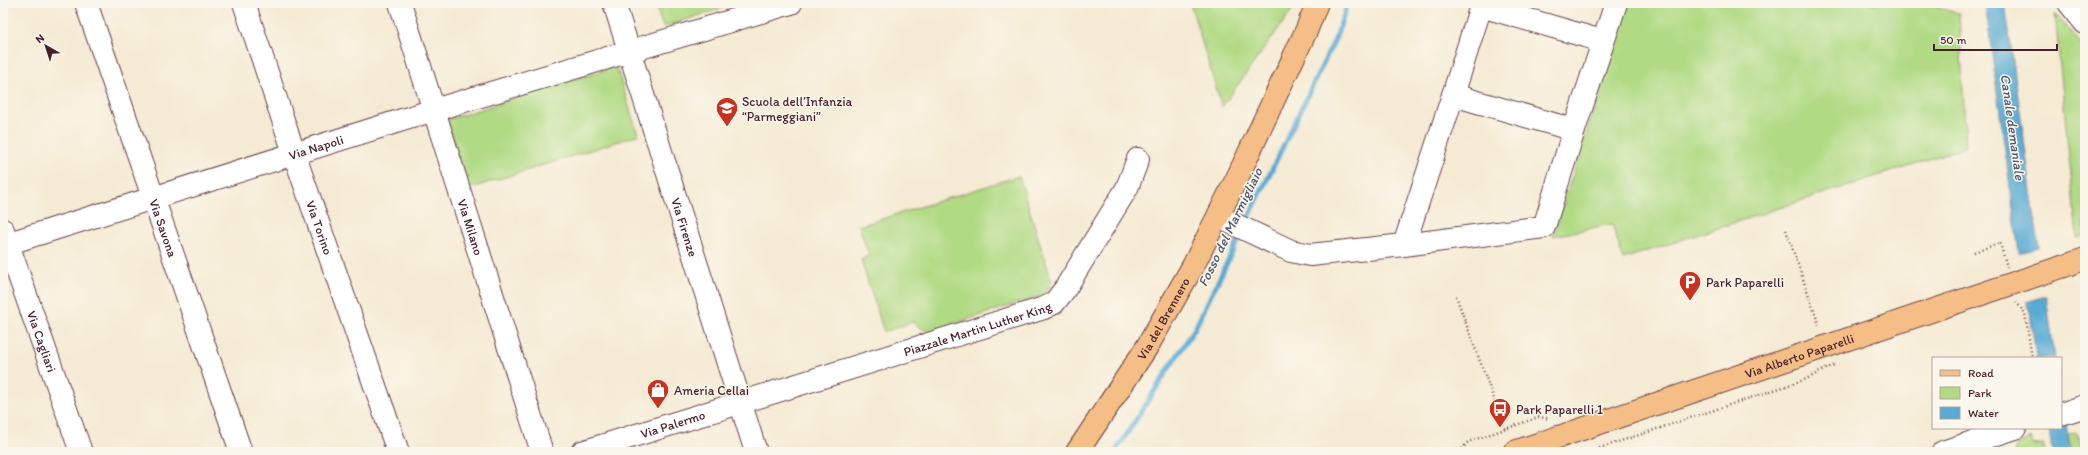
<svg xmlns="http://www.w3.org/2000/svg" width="2088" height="455" viewBox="0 0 2088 455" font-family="Itim,sans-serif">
	<rect width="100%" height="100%" fill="#fbf7ec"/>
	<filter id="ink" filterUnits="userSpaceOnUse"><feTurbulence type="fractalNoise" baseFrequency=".025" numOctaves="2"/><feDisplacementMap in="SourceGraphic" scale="8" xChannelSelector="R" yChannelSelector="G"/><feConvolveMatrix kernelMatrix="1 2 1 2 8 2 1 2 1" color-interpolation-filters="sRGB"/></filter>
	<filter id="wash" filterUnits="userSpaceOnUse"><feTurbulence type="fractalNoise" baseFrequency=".012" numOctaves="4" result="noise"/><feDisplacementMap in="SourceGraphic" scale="16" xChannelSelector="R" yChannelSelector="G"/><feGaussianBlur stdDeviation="0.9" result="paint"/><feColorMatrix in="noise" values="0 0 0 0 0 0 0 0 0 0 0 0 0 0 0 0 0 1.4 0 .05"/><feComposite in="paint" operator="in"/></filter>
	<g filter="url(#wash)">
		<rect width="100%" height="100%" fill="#f5ead3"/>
		<path fill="#b1da84" stroke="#7e7c58" d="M655 3H738L663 27Z
			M1190 3H1297L1222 107Z
			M1628 3H1919L1959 13 1966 147 1623 259 1612 224 1553 236Z
			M2055 14 2085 48V235L2077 238Z
			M616 66 638 135 468 189 447 120Z
			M1019 176 1052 282 1044 295 928 332 912 322 884 332 861 260 869 255 859 226Z
			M2078 433 2082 452H2071L2068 434Z
			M2031 438 2033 445 2043 444 2044 452H2015L2017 444Z"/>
		<path fill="#59aad3" stroke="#52647f" d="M1985 3H2005L2039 248 2019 253Z
			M2046 296 2055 358H2036L2030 312 2026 302Z
			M2066 423 2070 452H2052L2049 429 2061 428V425Z"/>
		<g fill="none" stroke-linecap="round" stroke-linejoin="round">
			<path stroke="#59aad3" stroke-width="5" d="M1246 223 1336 37 1348 3
				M1115 452 1195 328 1242 232"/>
		</g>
	</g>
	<g filter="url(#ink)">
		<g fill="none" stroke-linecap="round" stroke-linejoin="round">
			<g stroke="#643d44" stroke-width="24">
				<g id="minor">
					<path id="s1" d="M86 3 241 452"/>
					<path id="s2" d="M244 3 298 165 398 452"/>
					<path id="s3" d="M400 3 542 452"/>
					<path id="s4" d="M614 3 756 452"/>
					<path d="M2069 3 2085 23"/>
					<path d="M1453 95 1481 6 1602 41"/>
					<path d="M1219 217 1291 251 1310 255 1404 245 1544 227 1574 130"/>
					<path id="s5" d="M3 230 81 452"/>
					<path id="s6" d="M3 245 434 110 791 3"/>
					<path d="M1404 245 1453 95 1574 130 1616 3"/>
					<path d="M2061 414 2085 406"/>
					<path id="s7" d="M582 452 1044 308 1054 303 1065 289 1127 188 1138 159"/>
					<path d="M1943 452 2015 428"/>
				</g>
			</g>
			<g stroke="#643d44" stroke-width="24">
				<g id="major">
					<path id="s8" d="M1077 452 1147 347 1193 266 1239 174 1307 29 1317 3"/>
					<path id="s9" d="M1514 452 2085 259"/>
				</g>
			</g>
			<path stroke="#643d44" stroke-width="2.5" stroke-dasharray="1 3" stroke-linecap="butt" d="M1786 230 1820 328
				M1974 252 2000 243 2007 267
				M1456 296 1505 429
				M2016 302 2025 313 2032 358
				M1459 452 1468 442 1539 417 1550 419
				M1588 452 1804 380 1834 365"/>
			<use href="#minor" stroke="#fff" stroke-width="22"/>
			<use href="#major" stroke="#f6be87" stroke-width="22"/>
		</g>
	</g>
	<defs>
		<g id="school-pin" transform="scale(1.15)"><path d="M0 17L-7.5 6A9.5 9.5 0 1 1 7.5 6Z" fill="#c8321e" stroke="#fbf7ec"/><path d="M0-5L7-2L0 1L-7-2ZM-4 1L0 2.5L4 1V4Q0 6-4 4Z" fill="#fff"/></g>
		<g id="parking-pin" transform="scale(1.15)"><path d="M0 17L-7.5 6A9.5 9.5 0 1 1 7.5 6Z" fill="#c8321e" stroke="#fbf7ec"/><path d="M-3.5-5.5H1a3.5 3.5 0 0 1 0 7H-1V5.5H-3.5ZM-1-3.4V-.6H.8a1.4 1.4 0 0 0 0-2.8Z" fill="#fff"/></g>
		<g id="shop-pin" transform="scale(1.15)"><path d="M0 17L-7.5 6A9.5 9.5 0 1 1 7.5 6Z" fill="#c8321e" stroke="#fbf7ec"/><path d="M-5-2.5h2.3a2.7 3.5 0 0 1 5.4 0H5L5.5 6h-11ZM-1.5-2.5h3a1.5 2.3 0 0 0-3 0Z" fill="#fff"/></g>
		<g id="bus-pin" transform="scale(1.15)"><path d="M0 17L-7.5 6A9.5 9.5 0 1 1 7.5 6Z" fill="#c8321e" stroke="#fbf7ec"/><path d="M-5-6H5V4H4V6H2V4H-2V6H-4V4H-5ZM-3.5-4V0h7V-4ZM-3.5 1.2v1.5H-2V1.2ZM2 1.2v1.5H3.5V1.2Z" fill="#fff"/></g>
	</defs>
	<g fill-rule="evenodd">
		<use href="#school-pin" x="727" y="108"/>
		<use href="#parking-pin" x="1690" y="282"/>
		<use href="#shop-pin" x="658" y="390"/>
		<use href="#bus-pin" x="1500" y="409"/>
	</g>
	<g text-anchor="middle" stroke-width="3" stroke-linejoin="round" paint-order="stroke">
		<g font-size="13" fill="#4a1f2b" stroke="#fbf7ec" text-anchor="start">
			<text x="742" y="106">Scuola dell’Infanzia<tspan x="742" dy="15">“Parmeggiani”</tspan></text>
			<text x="1706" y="287">Park Paparelli</text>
			<text x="674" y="395">Ameria Cellai</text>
			<text x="1516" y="414">Park Paparelli 1</text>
		</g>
		<g font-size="13" fill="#4a1f2b" stroke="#fbf7ec">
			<text dy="5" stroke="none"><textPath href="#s6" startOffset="328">Via Napoli</textPath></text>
			<text dy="5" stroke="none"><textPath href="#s1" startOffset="238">Via Savona</textPath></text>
			<text dy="5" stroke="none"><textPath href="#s2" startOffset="237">Via Torino</textPath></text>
			<text dy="5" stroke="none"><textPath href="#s3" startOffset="235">Via Milano</textPath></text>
			<text dy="5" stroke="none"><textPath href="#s4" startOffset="235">Via Firenze</textPath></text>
			<text dy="5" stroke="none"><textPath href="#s8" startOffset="159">Via del Brennero</textPath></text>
			<text dy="5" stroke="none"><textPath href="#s7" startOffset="414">Piazzale Martin Luther King</textPath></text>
			<text dy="5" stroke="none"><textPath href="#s5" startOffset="118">Via Cagliari</textPath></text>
			<text dy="5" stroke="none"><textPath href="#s9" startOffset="301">Via Alberto Paparelli</textPath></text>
			<text dy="5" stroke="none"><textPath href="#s7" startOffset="95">Via Palermo</textPath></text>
		</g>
		<g font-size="14" font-style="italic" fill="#50576e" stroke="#fbf7ec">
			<text transform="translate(2013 127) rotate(82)" y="5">Canale demaniale</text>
			<text transform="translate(1230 227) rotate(-64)" y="5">Fosso del Marmigliaio</text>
		</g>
	</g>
	<rect width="2088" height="455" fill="none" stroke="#fbf7ec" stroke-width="16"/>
	<rect x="1932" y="357" width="130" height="72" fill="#fbf7ec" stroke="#b4a19f"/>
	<rect x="1940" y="370" width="20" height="6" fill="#f6be87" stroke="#b4a19f"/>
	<text x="1968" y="377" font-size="12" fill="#4a1f2b">Road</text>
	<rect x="1940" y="387" width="20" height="12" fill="#b1da84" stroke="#b4a19f"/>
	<text x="1968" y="397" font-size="12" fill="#4a1f2b">Park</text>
	<rect x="1940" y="407" width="20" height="12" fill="#59aad3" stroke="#b4a19f"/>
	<text x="1968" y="417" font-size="12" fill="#4a1f2b">Water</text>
	<g transform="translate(46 46) rotate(321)" stroke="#fbf7ec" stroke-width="3" paint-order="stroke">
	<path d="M0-3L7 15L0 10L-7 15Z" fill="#4a1f2b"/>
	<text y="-6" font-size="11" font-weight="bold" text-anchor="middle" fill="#4a1f2b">N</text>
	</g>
	<path d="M1934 44v6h123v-6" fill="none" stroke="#4a1f2b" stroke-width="2"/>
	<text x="1940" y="44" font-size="12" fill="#4a1f2b" stroke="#fbf7ec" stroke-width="3" paint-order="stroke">50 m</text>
</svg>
